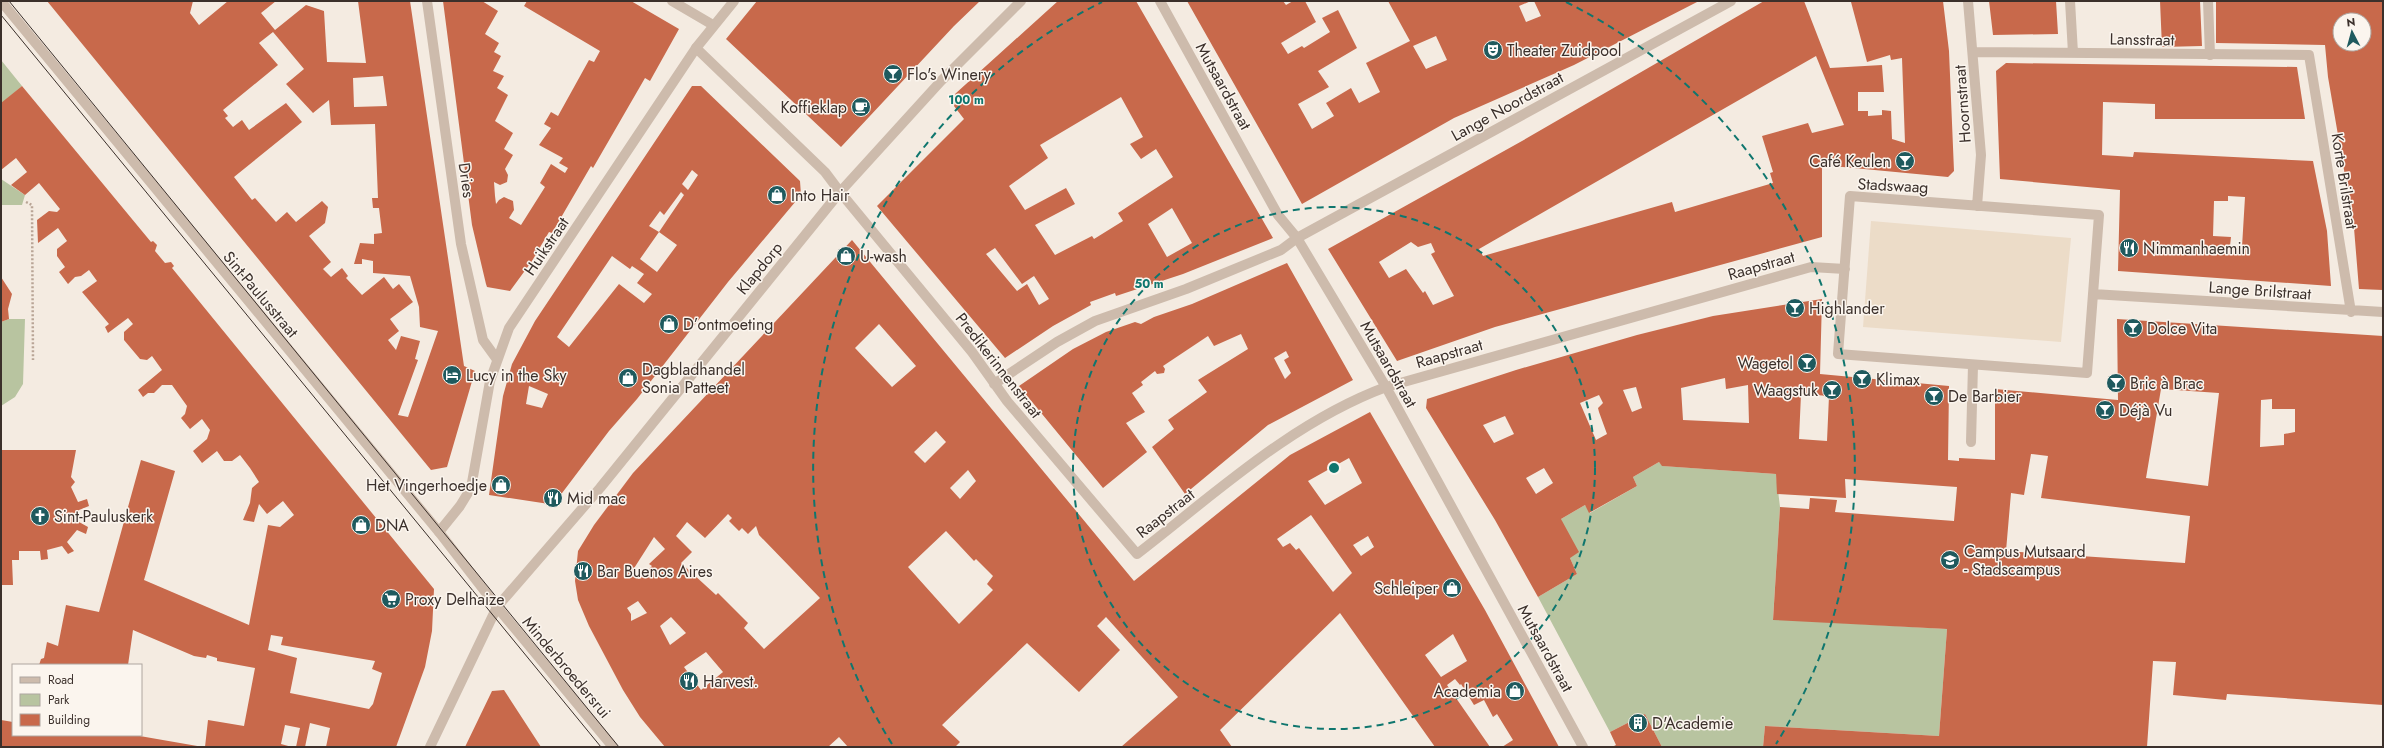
<svg xmlns="http://www.w3.org/2000/svg" width="2384" height="748" viewBox="0 0 2384 748" font-family="Jost,sans-serif">
	<rect width="100%" height="100%" fill="#f4ebe1"/>
	<path fill="#b8c4a0" d="M1 60 22 86 1 104Z
		M1 179 25 195 22 205H1Z
		M9 319H25L23 384 15 397 1 406V322Z
		M1659 462 1663 466 1776 474 1780 507 1773 619 1947 629 1939 736 1765 726 1763 747H1662L1645 714 1610 732 1538 597 1577 574 1570 558 1561 519 1585 505 1590 513 1637 486 1633 477Z"/>
	<path fill="#ecdcc8" d="M1871 221 2071 238 2061 342 1863 327Z"/>
	<path fill="#c8694b" fill-rule="evenodd" d="M47 1H193L190 13 199 25 228 1H276L261 13 275 30 306 5 324 11 327 62 366 63 358 1H410L464 366 475 371 447 467 431 470ZM273 32 304 69 286 84 313 113 329 100 331 125 375 124 378 198H372L373 208H379L382 233 374 234V244L360 243 354 264H362V259L373 261V273L410 276 419 307 420 327 438 331 408 417 398 415 418 360 415 359 420 341 401 336 396 350 388 340 399 331 390 319 413 302 399 284 393 289 384 277 362 295 346 278 348 276 342 268 331 277 323 269 331 262 309 236 325 223 328 207 322 201 296 222 287 212 276 222 255 198 252 200 234 177 302 122 286 103 249 130 242 120 233 127 225 118 228 116 223 110 278 65 259 43ZM383 76 387 106 354 107 353 78Z
		M443 1H482L498 11 485 34 499 43 494 52 501 56 493 71 504 76 497 88 508 95 495 121 513 133 504 149 513 155 505 169 508 175 507 182 500 185 494 182 495 196 496 204 499 200 504 197 513 201 514 210 509 218 521 225 545 187 540 183 551 164 565 173 568 168 559 163 563 158 539 145 551 128 544 124 551 112 558 116 589 60 594 62 600 51 524 6 527 1H631L679 29 650 81 645 78 593 168 591 166 552 233 549 232 532 261 510 291 487 287 486 284 472 225Z
		M757 1H980L954 26 841 147 726 39Z
		M1058 1H1136L1273 238 1183 274 1116 296 1115 293 1090 302 1091 305 1053 326 1005 358 877 206 964 119 954 106 955 94ZM1121 97 1143 137 1130 144 1141 159 1156 149 1173 177 1118 213 1123 221 1094 239 1092 236 1055 255 1035 225 1075 204 1066 188 1025 210 1009 186 1048 158 1040 145ZM1172 208 1192 243 1167 257 1148 224ZM995 248 1022 284 1034 276 1049 299 1039 305 1027 284 1017 291 986 254Z
		M1187 1H1283L1286 5 1293 1H1305L1316 22 1281 43 1288 54 1302 46 1304 48 1330 32 1322 18 1338 10 1357 48 1318 71 1329 87 1298 104 1312 129 1334 116 1326 103 1351 88 1359 103 1380 92 1366 63 1410 41 1388 1H1531L1519 6 1526 22 1541 16 1534 1H1699L1574 65 1454 118 1302 204ZM1436 36 1447 60 1426 69 1413 46Z
		M1764 1H1804L1830 68 1882 65 1884 92H1858V111H1868V116L1882 115V110L1891 111 1892 139 1905 143 1902 58 1891 60 1890 55 1867 62 1851 2 1943 1 1949 51 1954 171 1948 177 1822 165V237L1495 327 1397 361 1328 249 1522 141ZM1816 56 1844 125 1812 133 1808 123 1762 136 1773 172 1770 173 1773 183 1675 212 1672 202 1483 256 1479 249ZM1411 242 1418 247 1431 243 1435 252 1431 254 1454 296 1433 305 1425 291 1423 293 1406 269 1389 278 1379 262Z
		M1989 1H2056L2058 34 1993 35Z
		M2160 1H2200L2202 46 2162 47Z
		M2290 1H2383V290L2359 289 2354 228 2328 77 2325 45 2216 43V2ZM2340 20H2364V44H2340Z
		M2006 63 2297 67 2305 119H2155V104L2103 102 2102 155 2133 157 2134 152 2313 161 2327 231 2331 286 2118 271 2120 190 2000 179 1996 71ZM2228 196 2245 197 2242 247 2230 246 2231 237 2213 236 2214 201H2228Z
		M22 86 151 242 153 241 157 245 155 251 165 263 171 262 174 266 172 268 434 589 432 631 425 667 396 747H326L330 728 310 723 305 747H296L300 728 285 725 281 744 292 747H205L208 720 244 726 255 668 217 661V658L207 655 206 658 194 656 133 630 128 665H39L41 659 44 658 47 642 58 646 66 605 99 612 141 460 175 471 144 580 249 625 268 525 280 527 294 515 283 501 267 514 259 504 254 522 243 520 250 503 252 488 259 482 250 468 240 455 232 461H224L217 451 202 463 193 451 207 439 210 430 202 419 190 429 181 418 185 414 187 406 172 385H162L154 393H148L143 397 138 390 162 370 152 356 147 360 140 359 124 340V332L133 324 128 318 108 333 105 327 109 324 82 292 97 281 89 270 81 276 75 277 68 284 59 272 65 267 57 256V249L67 241 58 228 38 243 37 220 49 211 57 212 60 209 39 183 25 195 11 185 27 172 16 158 1 170V103ZM271 635 283 637 281 645 375 661 372 669 382 673 373 704 369 709 290 693 297 658 268 650Z
		M692 86H701L800 181 801 195 728 282 637 399 609 431 556 501 549 504 489 495 503 396 512 364 535 321ZM692 170 698 175 688 190 682 184ZM681 192 684 195 659 232 677 245 657 272 640 259 659 232 649 226 660 211 664 215ZM612 256 630 269 632 266 644 274 637 283 652 294 644 303 619 284 569 347 557 337ZM529 386 548 394 542 408 526 404Z
		M852 240 1134 581 1290 455 1370 412 1485 610 1559 747H1502L1513 740 1497 714 1493 717 1484 700 1474 705 1461 684 1460 685 1455 679 1447 685 1490 747H1435L1340 613 1220 730 1232 747H1121L1178 697 1106 617 1097 626 1120 650 1079 692 1027 643 942 725 960 742 955 747H848L839 737 828 747H665L640 717 623 690 589 626 578 600 575 581 578 551 594 525 633 473ZM879 324 916 366 892 387 855 348ZM936 431 946 442 925 463 914 452ZM1349 458 1362 483 1325 505 1308 481ZM968 470 976 481 960 499 950 488ZM728 514 732 518 729 521 739 531 742 528 748 534 756 526 759 535 820 598 764 649 744 628 748 623 718 593 716 595 681 563 692 552 676 536 687 522 705 538ZM1311 515 1352 573 1333 592 1299 548 1296 550 1290 543 1283 547 1277 539ZM946 531 974 561 976 559 993 576 987 584 993 590 959 624 908 567ZM1368 536 1374 547 1361 556 1353 545ZM654 537 665 549 649 564 652 566 639 579 631 573ZM638 601 647 613 631 621V614L627 608ZM671 617 686 633 670 645 660 626ZM1453 634 1467 661 1441 677 1425 655ZM706 652 723 672 701 690 684 667Z
		M1287 263 1353 380 1268 425 1185 494 1152 447 1174 429 1168 420 1207 392 1198 380 1248 349 1241 334 1214 346 1208 336 1163 366 1165 369 1164 373 1157 374 1155 371 1141 382 1143 385 1132 393 1145 412 1126 423 1147 452 1103 488 1019 386 1073 349 1106 332 1135 322 1141 324 1154 317 1192 304ZM1286 351 1289 357 1284 360 1291 373 1285 379 1274 358Z
		M1 277 12 294 8 309 9 319 1 322Z
		M1822 299 1820 374 1949 386 1948 460 1959 461V458L1995 460V389L2118 400 2117 319 2383 336V705L2227 694 2226 700 2173 695 2176 662 2153 661 2147 747H1763L1765 726 1939 736 1947 629 1773 620 1780 507 1809 509 1810 498 1837 500 1835 512 1954 521 1957 487 1845 479 1846 498 1777 494 1776 474 1662 466 1659 462 1633 477 1637 486 1589 513 1585 505 1561 519 1579 552 1570 558 1577 574 1538 597 1495 520 1426 408 1427 399 1516 370 1637 335 1713 316ZM1725 378 1726 389 1748 385 1749 423 1683 420 1681 388ZM1636 387 1642 408 1632 412 1623 390ZM2161 389 2219 393 2208 486 2146 478ZM1801 394 1829 396 1827 441 1799 439ZM1599 395 1603 403 1598 408 1599 412 1607 434 1596 440 1580 403ZM2272 399V409H2295V432L2284 434V445L2260 447 2261 400ZM1505 416 1514 434 1494 443 1483 425ZM2031 454 2048 456 2041 498 2190 516 2185 563 2006 551 2011 493 2024 495ZM1544 468 1553 483 1536 494 1526 478Z
		M1 450H76L71 477 75 482 71 487 78 502 87 499 89 506 79 510V522L88 527 86 534 77 530 67 542 74 551 68 554 62 546 47 550 48 559 41 560 40 551H19V560H12L13 585H1Z
		M504 690 541 747H465L492 691Z
		M1645 714 1662 747H1612L1616 745 1610 732Z
		M1 720 13 722V735H134L203 747H1Z"/>
	<g fill="none" stroke-linecap="round" stroke-linejoin="round">
		<path stroke="#b9a596" stroke-width="2.5" stroke-dasharray="2 2" stroke-linecap="butt" d="M26 202 32 205 33 360"/>
		<path stroke="#cdbbac" stroke-width="10" d="M427 1 461 244 483 340 496 358
			M672 1 713 25
			M2208 1 2210 55
			M696 48 825 172 840 192"/>
		<path stroke="#cdbbac" stroke-width="10" d="M1160 1 1278 215 1297 238 1386 387 1583 747
			M1968 1 1981 155 1977 206
			M2070 1 2073 53
			M1974 52 2309 55 2351 312
			M840 192 972 352 1007 401 1137 554C1216 493 1292 422 1386 387L1811 267 1845 269
			M1850 196 2099 215 2087 373 1838 354Z
			M2093 294 2383 312
			M994 384 1057 342 1095 321 1186 289 1281 250 1297 238 1731 1
			M1971 442 1973 365
			M439 532 460 506 471 488 490 381 509 328 696 48 734 1
			M430 747 497 607 600 488 840 192 941 81 1021 1"/>
		<path stroke="#cdbbac" stroke-width="10" d="M1 1 439 532 497 607 613 747"/>
		<path stroke="#3b302b" stroke-width="1" d="M9 1 619 747
			M1 15 601 747"/>
	</g>
	<g fill="none" stroke="#0f766e" stroke-width="2" stroke-dasharray="7 5">
		<circle cx="1334" cy="468" r="261"/>
		<path d="M892 744A521 521 0 0 1 1102 2M1566 2A521 521 0 0 1 1776 744"/>
	</g>
	<defs>
		<g id="theatre-disc" transform="scale(1)"><circle r="9.5" fill="#1f5a5e" stroke="#fbf5ee"/><path d="M-5-5.5Q0-4 5-5.5V0Q5 5 0 6Q-5 5-5 0ZM-3.3-2.5H-1v1.5H-3.3ZM1-2.5H3.3v1.5H1ZM-2.8 1Q0 5.5 2.8 1Z" fill="#fff"/></g>
		<g id="bar-disc" transform="scale(1)"><circle r="9.5" fill="#1f5a5e" stroke="#fbf5ee"/><path d="M-6-5H6L.8 .8V4.5H3.5V6h-7V4.5H-.8V.8Z" fill="#fff"/></g>
		<g id="cafe-disc" transform="scale(1)"><circle r="9.5" fill="#1f5a5e" stroke="#fbf5ee"/><path d="M-5.5-4.5H6V0H3Q3 3.5 0 3.5H-2.5Q-5.5 3.5-5.5 0ZM3-3.2v2h1.7v-2ZM-6 4.5H4V6H-6Z" fill="#fff"/></g>
		<g id="shop-disc" transform="scale(1)"><circle r="9.5" fill="#1f5a5e" stroke="#fbf5ee"/><path d="M-5-2.5h2.3a2.7 3.5 0 0 1 5.4 0H5L5.5 6h-11ZM-1.5-2.5h3a1.5 2.3 0 0 0-3 0Z" fill="#fff"/></g>
		<g id="restaurant-disc" transform="scale(1)"><circle r="9.5" fill="#1f5a5e" stroke="#fbf5ee"/><path d="M-5-6h1v4h1v-4h1v4h1v-4h1v5L-1.5 .5V6h-2V.5L-5-1ZM5-6V6H3V1.5H1.5Q1.5-4 5-6Z" fill="#fff"/></g>
		<g id="hotel-disc" transform="scale(1)"><circle r="9.5" fill="#1f5a5e" stroke="#fbf5ee"/><path d="M-6-4.5h1.5V1H6V5H4.5V3h-9V5H-6ZM-4 0a1.8 1.8 0 1 1 3.6 0ZM.5 0V-2.5h3Q6-2.5 6 0Z" fill="#fff"/></g>
		<g id="church-disc" transform="scale(1)"><circle r="9.5" fill="#1f5a5e" stroke="#fbf5ee"/><path d="M-1.2-6h2.4v3.5h3.3v2.4h-3.3V6h-2.4V-.1h-3.3v-2.4h3.3Z" fill="#fff"/></g>
		<g id="university-disc" transform="scale(1)"><circle r="9.5" fill="#1f5a5e" stroke="#fbf5ee"/><path d="M0-5L7-2L0 1L-7-2ZM-4 1L0 2.5L4 1V4Q0 6-4 4Z" fill="#fff"/></g>
		<g id="supermarket-disc" transform="scale(1)"><circle r="9.5" fill="#1f5a5e" stroke="#fbf5ee"/><path d="M-6-5.5h2.5l.6 2H6L4.5 2H-2.5L-4.4-4H-6ZM-1.5 3.2a1.3 1.3 0 1 0 .1 0ZM3 3.2a1.3 1.3 0 1 0 .1 0Z" fill="#fff"/></g>
		<g id="building-disc" transform="scale(1)"><circle r="9.5" fill="#1f5a5e" stroke="#fbf5ee"/><path d="M-4-6H4V6H1V3H-1V6H-4ZM-2.5-4.3h1.7v1.8h-1.7ZM.8-4.3h1.7v1.8H.8ZM-2.5-1h1.7V.8h-1.7ZM.8-1h1.7V.8H.8Z" fill="#fff"/></g>
	</defs>
	<g fill-rule="evenodd">
		<use href="#theatre-disc" x="1493" y="50"/>
		<use href="#bar-disc" x="893" y="74"/>
		<use href="#cafe-disc" x="861" y="107"/>
		<use href="#bar-disc" x="1905" y="161"/>
		<use href="#shop-disc" x="777" y="195"/>
		<use href="#restaurant-disc" x="2129" y="248"/>
		<use href="#shop-disc" x="846" y="256"/>
		<use href="#bar-disc" x="1795" y="308"/>
		<use href="#shop-disc" x="669" y="324"/>
		<use href="#bar-disc" x="2133" y="328"/>
		<use href="#bar-disc" x="1807" y="363"/>
		<use href="#hotel-disc" x="452" y="375"/>
		<use href="#shop-disc" x="628" y="378"/>
		<use href="#bar-disc" x="1862" y="379"/>
		<use href="#bar-disc" x="2116" y="383"/>
		<use href="#bar-disc" x="1832" y="390"/>
		<use href="#bar-disc" x="1934" y="396"/>
		<use href="#bar-disc" x="2105" y="410"/>
		<use href="#shop-disc" x="501" y="485"/>
		<use href="#restaurant-disc" x="553" y="498"/>
		<use href="#church-disc" x="40" y="516"/>
		<use href="#shop-disc" x="361" y="525"/>
		<use href="#university-disc" x="1950" y="560"/>
		<use href="#restaurant-disc" x="583" y="571"/>
		<use href="#shop-disc" x="1452" y="588"/>
		<use href="#supermarket-disc" x="391" y="599"/>
		<use href="#restaurant-disc" x="689" y="681"/>
		<use href="#shop-disc" x="1515" y="691"/>
		<use href="#building-disc" x="1638" y="723"/>
	</g>
	<g text-anchor="middle" stroke-width="3" stroke-linejoin="round" paint-order="stroke">
		<g font-size="16" fill="#3b302b" stroke="#fbf5ee">
			<text transform="translate(2142 39) rotate(1)" y="6">Lansstraat</text>
			<text transform="translate(1224 86) rotate(61)" y="6">Mutsaardstraat</text>
			<text transform="translate(1962 104) rotate(-94)" y="6">Hoornstraat</text>
			<text transform="translate(1507 106) rotate(-29)" y="6">Lange Noordstraat</text>
			<text transform="translate(467 180) rotate(82)" y="6">Dries</text>
			<text transform="translate(2345 181) rotate(81)" y="6">Korte Brilstraat</text>
			<text transform="translate(1893 185) rotate(3)" y="6">Stadswaag</text>
			<text transform="translate(546 246) rotate(-56)" y="6">Huikstraat</text>
			<text transform="translate(1761 265) rotate(-16)" y="6">Raapstraat</text>
			<text transform="translate(759 268) rotate(-51)" y="6">Klapdorp</text>
			<text transform="translate(2260 290) rotate(4)" y="6">Lange Brilstraat</text>
			<text transform="translate(261 294) rotate(50)" y="6">Sint-Paulusstraat</text>
			<text transform="translate(1449 353) rotate(-16)" y="6">Raapstraat</text>
			<text transform="translate(1389 364) rotate(60)" y="6">Mutsaardstraat</text>
			<text transform="translate(999 365) rotate(52)" y="6">Predikerinnenstraat</text>
			<text transform="translate(1165 513) rotate(-38)" y="6">Raapstraat</text>
			<text transform="translate(1546 648) rotate(61)" y="6">Mutsaardstraat</text>
			<text transform="translate(567 667) rotate(50)" y="6">Minderbroedersrui</text>
		</g>
		<g font-size="16" fill="#3b302b" stroke="#fbf5ee" text-anchor="start">
			<text x="1507" y="56">Theater Zuidpool</text>
			<text x="907" y="80">Flo's Winery</text>
			<text x="847" y="113" text-anchor="end">Koffieklap</text>
			<text x="1891" y="167" text-anchor="end">Café Keulen</text>
			<text x="791" y="201">Into Hair</text>
			<text x="2143" y="254">Nimmanhaemin</text>
			<text x="860" y="262">U-wash</text>
			<text x="1809" y="314">Highlander</text>
			<text x="683" y="330">D’ontmoeting</text>
			<text x="2147" y="334">Dolce Vita</text>
			<text x="1793" y="369" text-anchor="end">Wagetol</text>
			<text x="642" y="375">Dagbladhandel<tspan x="642" dy="18">Sonia Patteet</tspan></text>
			<text x="466" y="381">Lucy in the Sky</text>
			<text x="1876" y="385">Klimax</text>
			<text x="2130" y="389">Bric à Brac</text>
			<text x="1818" y="396" text-anchor="end">Waagstuk</text>
			<text x="1948" y="402">De Barbier</text>
			<text x="2119" y="416">Déjà Vu</text>
			<text x="487" y="491" text-anchor="end">Het Vingerhoedje</text>
			<text x="567" y="504">Mid mac</text>
			<text x="54" y="522">Sint-Pauluskerk</text>
			<text x="375" y="531">DNA</text>
			<text x="1964" y="557">Campus Mutsaard<tspan x="1964" dy="18">- Stadscampus</tspan></text>
			<text x="597" y="577">Bar Buenos Aires</text>
			<text x="1438" y="594" text-anchor="end">Schleiper</text>
			<text x="405" y="605">Proxy Delhaize</text>
			<text x="703" y="687">Harvest.</text>
			<text x="1501" y="697" text-anchor="end">Academia</text>
			<text x="1652" y="729">D'Academie</text>
		</g>
	</g>
	<circle cx="1334" cy="468" r="6" fill="#0f766e" stroke="#fbf5ee" stroke-width="2"/>
	<g font-size="12" text-anchor="middle" font-weight="bold" fill="#0f766e" stroke="#fbf5ee" stroke-width="3" stroke-linejoin="round" paint-order="stroke">
		<text x="966" y="104">100 m</text>
		<text x="1149" y="288">50 m</text>
	</g>
	<rect width="2384" height="748" fill="none" stroke="#3b302b" stroke-width="4"/>
	<rect x="12" y="664" width="130" height="72" fill="#fbf5ee" stroke="#aea6a0"/>
	<rect x="20" y="677" width="20" height="6" fill="#cdbbac" stroke="#aea6a0"/>
	<text x="48" y="684" font-size="12" fill="#3b302b">Road</text>
	<rect x="20" y="694" width="20" height="12" fill="#b8c4a0" stroke="#aea6a0"/>
	<text x="48" y="704" font-size="12" fill="#3b302b">Park</text>
	<rect x="20" y="714" width="20" height="12" fill="#c8694b" stroke="#aea6a0"/>
	<text x="48" y="724" font-size="12" fill="#3b302b">Building</text>
	<g transform="translate(2352 32) rotate(354)"><circle r="19" fill="#fbf5ee" stroke="#aea6a0"/>
	<path d="M0-3L7 15L0 10L-7 15Z" fill="#1f5a5e"/>
	<text y="-6" font-size="11" font-weight="bold" text-anchor="middle" fill="#3b302b">N</text>
	</g>
</svg>
